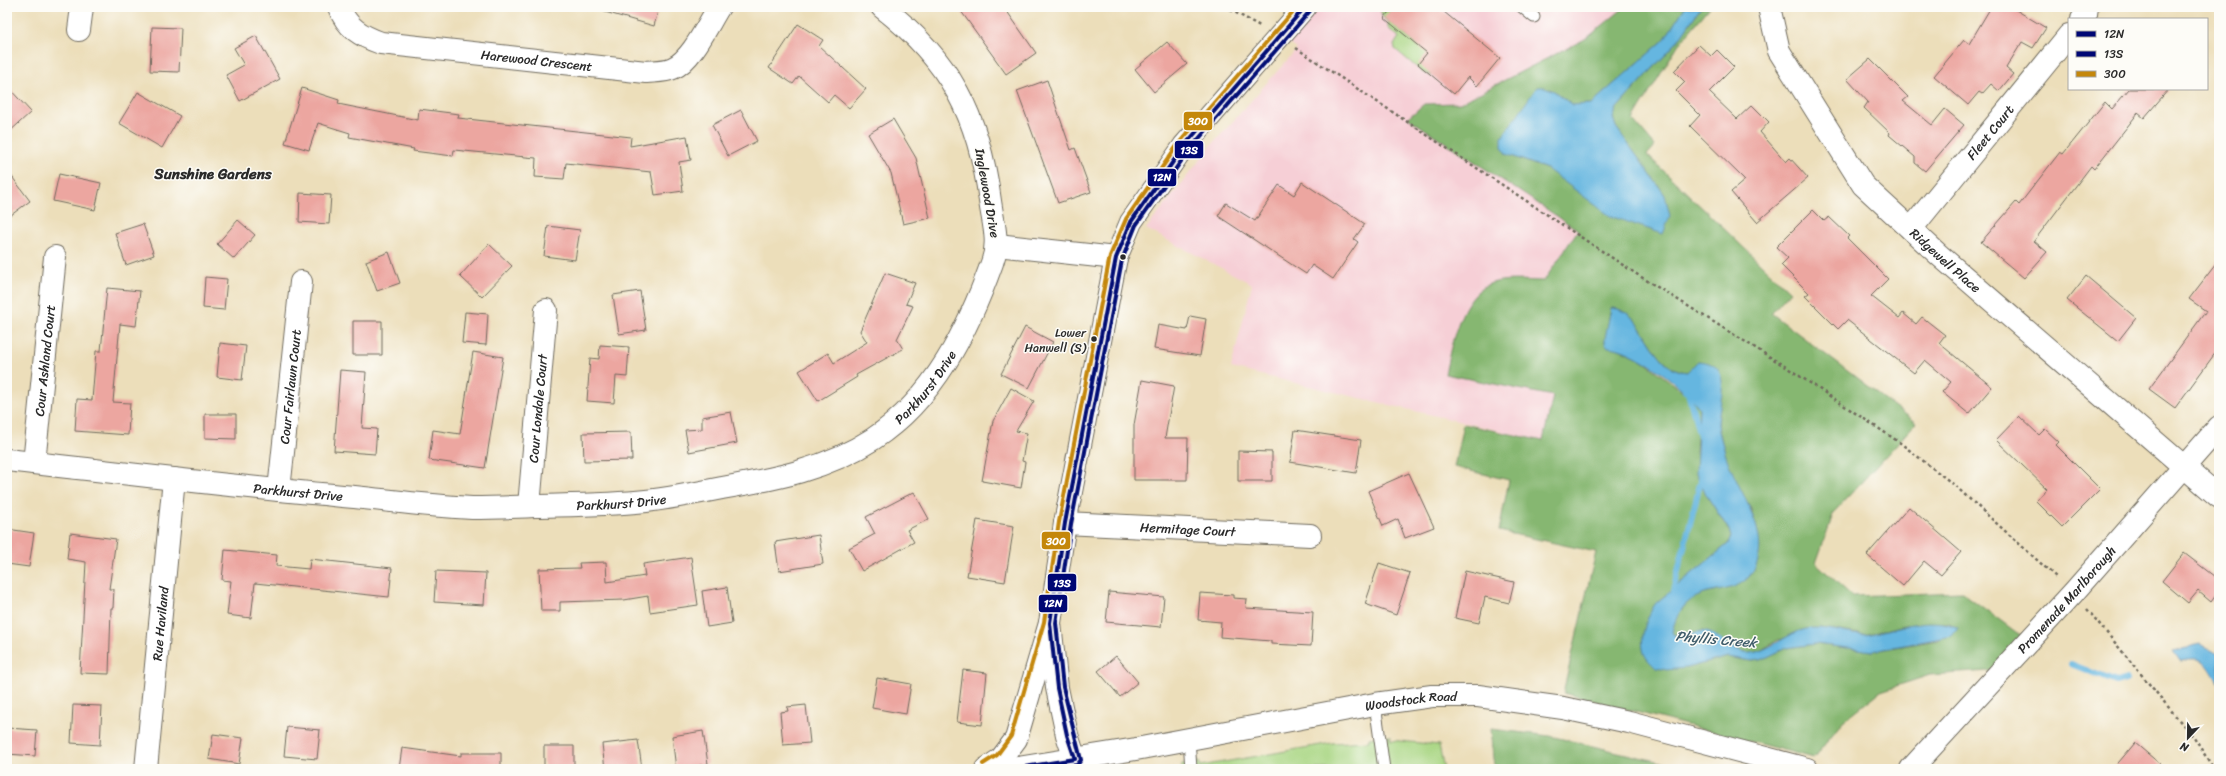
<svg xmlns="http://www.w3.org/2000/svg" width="2226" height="776" viewBox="0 0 2226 776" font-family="Sriracha,sans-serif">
	<rect width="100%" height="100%" fill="#fdfcf7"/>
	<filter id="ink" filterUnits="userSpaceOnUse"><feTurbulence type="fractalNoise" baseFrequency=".025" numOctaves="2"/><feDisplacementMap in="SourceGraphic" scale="8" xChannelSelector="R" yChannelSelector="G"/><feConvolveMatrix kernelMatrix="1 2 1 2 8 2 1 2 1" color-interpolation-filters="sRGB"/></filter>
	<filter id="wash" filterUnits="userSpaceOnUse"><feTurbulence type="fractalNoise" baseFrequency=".012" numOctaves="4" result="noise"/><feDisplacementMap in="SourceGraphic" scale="16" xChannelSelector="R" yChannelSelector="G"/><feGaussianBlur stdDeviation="0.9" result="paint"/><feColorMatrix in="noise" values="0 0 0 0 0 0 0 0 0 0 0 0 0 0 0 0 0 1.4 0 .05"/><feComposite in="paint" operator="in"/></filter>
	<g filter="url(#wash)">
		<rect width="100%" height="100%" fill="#ecdeba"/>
		<path fill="#f6cfd6" d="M1305 7H1625L1587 38 1460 103 1424 104 1409 118 1578 230 1544 281 1511 280 1486 286 1471 299 1458 323 1450 348 1446 374 1553 395 1543 441 1231 368 1252 284 1146 229 1210 147 1297 49 1280 37Z"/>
		<path fill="#a9d683" stroke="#6a8057" d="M1381 7H1393L1385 18 1418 46 1435 50 1432 76 1422 72 1395 49 1394 45 1399 37 1388 28V22C1383 19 1380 14 1381 7Z
			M1391 736 1390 740 1439 745 1444 769H1181L1182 764 1199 762 1201 766 1332 743 1369 741V738Z"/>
		<path fill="#86b771" stroke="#58714e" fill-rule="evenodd" d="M1625 7H1685L1664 40 1591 104 1572 105 1554 91 1506 154 1547 169 1642 226 1663 233 1665 195 1616 127 1613 118 1617 108 1677 42 1701 7H1710L1678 45 1633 120 1655 146 1647 155 1790 292 1771 313 1916 423 1834 512 1816 563 1852 596 1962 592 2028 641 2004 670 1930 675 1881 691 1843 721 1814 758 1563 693 1596 552 1499 531 1509 480 1454 467 1463 424 1543 441 1553 396 1445 374C1451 347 1459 301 1485 286 1500 277 1527 281 1544 281L1578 230 1408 118 1424 104 1460 103 1587 38ZM1611 308C1647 309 1650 370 1687 372L1698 361 1722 382 1718 426 1728 466 1752 511 1754 571 1747 579 1731 587 1697 596 1687 602 1675 619 1671 633 1674 635 1703 631 1710 633 1738 650 1748 654 1760 651 1778 640 1820 628 1865 635 1905 625 1934 623H1948L1958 628 1938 640 1873 651 1815 644 1786 648 1761 660 1751 661 1728 657 1686 668 1656 603 1728 544 1731 537 1729 530 1705 493 1696 452 1699 408 1694 400 1638 357 1605 343Z
			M1491 729 1550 736 1690 769H1495Z"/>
		<path fill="#65b6e0" stroke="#487086" d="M1685 7H1701L1677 42 1617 108 1613 118 1616 127 1665 195 1670 216 1663 234 1610 216 1547 169 1506 154 1502 147V137L1537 87H1545L1554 91 1572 105 1591 104 1664 40Z
			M1611 308C1647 309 1650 370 1687 372L1698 361C1736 363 1718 402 1718 425 1719 433 1722 442 1724 449 1733 486 1776 534 1753 571 1733 605 1686 574 1672 632L1674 635C1686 637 1698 628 1710 633 1722 637 1736 655 1750 653 1768 652 1787 633 1806 629 1824 625 1844 634 1863 635 1871 635 1879 631 1887 630 1909 624 1937 617 1958 628L1952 636 1873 651 1815 644 1786 648 1761 660 1751 661 1728 657 1686 668 1667 670 1656 668C1652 664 1646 659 1644 653 1639 638 1647 615 1656 603L1728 544 1731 537 1729 530 1705 493 1696 473 1699 408C1686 388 1632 347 1608 347L1605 343V338Z
			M2201 645 2219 655V684C2207 663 2206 657 2180 661L2173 651Z"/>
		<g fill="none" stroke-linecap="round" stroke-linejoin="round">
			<path stroke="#65b6e0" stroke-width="6" d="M1685 390 1688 393 1700 436
				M1672 595 1702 476
				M2071 664 2116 682 2126 679"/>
		</g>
		<g id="blocks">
			<path fill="#eca6a0" d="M606 7H659L654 26 605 12Z
				M958 7H1004L1036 53 1006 74Z
				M1393 7H1438L1500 58 1477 86 1468 77 1454 94 1418 64 1427 53 1384 18Z
				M1991 7H2011L2046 28 2033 48 2022 42 2006 68 2013 74 1999 91 1991 84 1982 94 1979 92 1968 105 1934 76 1964 40 1969 44Z
				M798 24 823 40 819 46 866 89 849 108 834 95 828 102 799 76 793 84 769 68Z
				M152 27 181 28 179 72 150 71Z
				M256 36 280 79 240 101 226 75 244 65 234 48Z
				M1167 42 1187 64 1154 92 1135 69Z
				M1699 45 1711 56 1717 50 1734 67 1709 92 1737 119 1752 105 1769 122 1760 132 1786 162 1790 158 1808 178 1757 222 1731 192 1745 180 1690 126 1700 115 1676 91 1685 82 1674 71Z
				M1870 59 1908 97 1903 101 1932 125 1945 109 1964 125 1925 171 1915 163V157L1889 135 1890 133 1864 108 1868 102 1847 79Z
				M1047 80 1071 150 1075 148 1091 192 1058 203 1017 91Z
				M7 86 31 112 7 134Z
				M302 88 339 100 338 104 418 120 419 109 459 114 458 118 631 137 630 146 687 136 691 160 679 162 683 191 655 195 651 172 566 163 564 179 535 177 536 158 454 150 453 156 413 151 414 149 349 137 350 133 318 123 309 150 285 143Z
				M2129 89H2169L2144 118 2138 113 2094 169 2091 166 2034 241 2047 252 2024 278 1981 242 2016 202 2019 205 2060 152 2063 154 2105 102 2112 109Z
				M138 92 180 116 162 148 119 123Z
				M741 110 757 141 728 156 712 125Z
				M893 119 916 158 930 218 903 224 891 173 868 134Z
				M7 170 30 201 7 218Z
				M59 174 101 183 95 210 53 201Z
				M1302 182 1365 224 1354 239 1358 242 1333 279 1312 265 1306 274 1218 216 1226 203 1255 221 1279 185 1294 195Z
				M300 193 331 195 329 224 299 222Z
				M1813 210 1824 221 1829 217 1849 236 1847 238 1888 279 1871 296 1899 318 1903 313 1916 324 1922 317 1945 335 1939 343 1992 387 1969 414 1942 392 1951 382 1925 360 1914 373 1847 320 1838 329 1805 296 1809 293 1781 265 1788 258 1776 247Z
				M238 220 255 235 234 259 217 244Z
				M143 224 154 255 126 265 115 233Z
				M548 226 580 230 575 260 544 256Z
				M489 244 512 266 482 297 460 276Z
				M389 252 400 283 377 291 366 261Z
				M2219 260V348L2175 408 2149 389 2206 311 2189 299Z
				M885 273 915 283 906 304 913 306 897 339 903 349 856 375 857 377 818 401 799 371 828 353 834 363 867 342 860 331Z
				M2086 276 2136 318 2118 341 2067 300Z
				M205 277 227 279 224 310 203 308Z
				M107 288 140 291 136 326 120 324 113 402 130 403 128 435 75 431 77 399 92 400 96 351H101Z
				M640 291 646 330 619 334 613 295Z
				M465 312 488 314 486 345 462 343Z
				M1190 316 1206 319 1200 356 1154 349 1158 325 1187 330Z
				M353 321H382V355H353Z
				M1025 327 1053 342 1029 388 1001 374Z
				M220 343 246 346 242 380 217 377Z
				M600 345 629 347 627 377 616 376 614 403 587 401 590 358 599 359Z
				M473 352 503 357 485 468 429 460 433 430 460 434Z
				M340 370 366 372 362 428 377 429 375 454 334 451Z
				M1142 380 1174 386 1165 438H1188L1187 480H1134V425Z
				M1011 388 1034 401 1016 431 1027 433 1022 461 1025 462 1021 488 982 481 993 421Z
				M731 412 737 443 689 452 685 430 702 429V417Z
				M205 414H236V439L205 438Z
				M2019 416 2039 435 2045 429 2059 442 2056 445 2100 489 2062 527 2036 501 2047 489 1996 440Z
				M1295 430 1361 440 1356 473 1290 462Z
				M631 432 632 460 584 461 583 433Z
				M1238 451 1272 452V481H1238Z
				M1409 473 1434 527 1405 538 1398 519 1383 526 1368 491Z
				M914 492 929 519 907 530 914 542 862 571 849 548 875 534 866 517Z
				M1909 507 1961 552 1941 575 1924 561 1903 586 1867 555Z
				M977 520 1014 526 1005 582 967 576Z
				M7 529 34 533 29 567 7 564Z
				M70 533 116 539 109 589H114L113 608H111L109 674 80 673 86 562 67 559Z
				M819 535 823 564 779 571 775 542Z
				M225 550 277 555 276 566 309 569 310 559 392 568 389 597 255 583 251 618 227 615 231 581 222 580Z
				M2184 553 2219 580V591L2211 602 2198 591 2188 603 2162 581Z
				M691 557 698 605 650 612 648 596 624 600 560 602V611H541L539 569 580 568 579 563 606 562 607 582 645 576 643 564Z
				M1379 563 1410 573 1396 615 1365 604Z
				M436 571 486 573 484 605 434 602Z
				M1465 571 1514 582 1509 603 1485 597 1479 623 1455 618Z
				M727 587 732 623 707 627 702 591Z
				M1109 592 1164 597 1161 627 1106 622Z
				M1200 593 1233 595V598L1247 599 1246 608 1313 612 1311 646 1271 644V641L1220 637 1221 622 1198 620Z
				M1116 656 1138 682 1120 697 1098 671Z
				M963 670 987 673 982 725 957 722Z
				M877 678 911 684 906 714 872 708Z
				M73 705 102 706 100 745 71 743Z
				M806 705 810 743 783 745 780 712 788 711 787 707Z
				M287 727 320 730 317 759 284 756Z
				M7 728 37 730 35 756 7 754Z
				M703 731 708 764 676 769 672 736Z
				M213 734 243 738 239 764 209 759Z
				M638 740 642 769H605L602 744Z
				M2135 743 2166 769H2113Z
				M544 746H574V769H544Z
				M402 748 461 756V753H501V769H399Z"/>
		</g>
	</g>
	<g filter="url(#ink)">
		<use href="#blocks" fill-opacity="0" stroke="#6f6a5d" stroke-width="1"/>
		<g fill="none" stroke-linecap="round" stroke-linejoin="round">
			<g stroke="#6f6a5d" stroke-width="13">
				<path id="service" d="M1522 7 1534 17
					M1375 704 1384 769
					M1189 739 1191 769"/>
			</g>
			<g stroke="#6f6a5d" stroke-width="24">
				<g id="minor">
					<path id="s1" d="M339 7C347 28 361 36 381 43L646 72C655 71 664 72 673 68 692 60 708 24 719 7"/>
					<path id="s2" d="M1769 7 1779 51 1863 185 1939 255 2219 497"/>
					<path d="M2082 19 2086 14 2087 7"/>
					<path d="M79 30 82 7"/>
					<path id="s3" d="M1911 229 2069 35"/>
					<path d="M997 245 1116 258"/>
					<path id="s4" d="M7 460C116 472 224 486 333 495 379 499 426 506 472 508 493 508 514 507 535 506 572 505 609 505 646 501 672 498 697 493 722 488 775 479 827 469 873 439 934 399 968 330 992 263 1000 242 993 223 990 201 979 116 950 60 882 7"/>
					<path id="s5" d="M34 463 55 257"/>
					<path id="s6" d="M279 490 301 282"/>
					<path id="s7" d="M529 506 546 310"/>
					<path id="s8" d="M1065 523 1310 535"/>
					<path id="s9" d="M146 769 174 479"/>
					<path id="s10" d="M1911 769 2073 593 2219 427"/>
				</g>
			</g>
			<g stroke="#6f6a5d" stroke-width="24">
				<path id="secondary" d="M1075 759 1067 735 1057 688 1050 623 1065 523 1116 258 1131 222 1184 146 1305 7"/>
			</g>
			<g stroke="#6f6a5d" stroke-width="24">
				<g id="primary">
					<path d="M986 769 1001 759 1016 739 1050 623"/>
					<path id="s11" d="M1012 769 1136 749 1375 704 1432 696H1478L1563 708 1629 722 1807 769"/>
				</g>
			</g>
			<path stroke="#6f6a5d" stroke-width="2.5" stroke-dasharray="3 3" stroke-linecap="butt" d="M1225 7 1260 26
				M1296 48 1638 275 1786 367 1899 442 1953 484 2057 578
				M2087 609 2194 738 2214 769"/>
			<use href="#service" stroke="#fff" stroke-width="11"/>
			<use href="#minor" stroke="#fff" stroke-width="22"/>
			<use href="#secondary" stroke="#fff" stroke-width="22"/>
			<use href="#primary" stroke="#fff" stroke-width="22"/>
			<g stroke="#fdfcf7" stroke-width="7">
				<path id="bus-1" d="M1012 769 1075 759 1067 735 1057 688 1050 623 1065 523 1116 258 1131 222 1184 146 1305 7"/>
			</g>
			<g stroke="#fdfcf7" stroke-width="7">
				<path id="bus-2" d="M1050 769 1077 765 1081 760 1063 687 1056 623 1071 524 1122 260 1136 225 1189 150 1310 11"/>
			</g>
			<g stroke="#fdfcf7" stroke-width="7">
				<path id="bus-3" d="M983 764 997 755 1011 736 1044 622 1059 522 1110 256 1126 219 1179 143 1297 7"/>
			</g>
			<use href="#bus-1" stroke="#000774" stroke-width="4"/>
			<use href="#bus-2" stroke="#000774" stroke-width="4"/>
			<use href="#bus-3" stroke="#c4870b" stroke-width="4"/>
		</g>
	</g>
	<g fill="#2b2b2b" stroke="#fdfcf7" stroke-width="1.5">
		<circle cx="1123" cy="257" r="3.5"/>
		<circle cx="1094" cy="339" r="3.5"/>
	</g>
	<g text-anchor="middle" stroke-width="3" stroke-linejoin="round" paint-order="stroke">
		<g font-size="12" fill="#2b2b2b" stroke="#fdfcf7" text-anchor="end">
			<text x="1086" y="337">Lower<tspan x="1086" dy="15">Hanwell (S)</tspan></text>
		</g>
		<g font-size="13" fill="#2b2b2b" stroke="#fdfcf7">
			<text dy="5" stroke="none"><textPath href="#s1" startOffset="214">Harewood Crescent</textPath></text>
			<text dy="5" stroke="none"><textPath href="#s3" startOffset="125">Fleet Court</textPath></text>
			<text transform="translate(988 193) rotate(80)" y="5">Inglewood Drive</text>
			<text dy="5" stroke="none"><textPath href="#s2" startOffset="315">Ridgewell Place</textPath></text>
			<text dy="5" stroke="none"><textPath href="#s5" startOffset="103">Cour Ashland Court</textPath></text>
			<text dy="5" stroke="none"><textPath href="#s6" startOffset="104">Cour Fairlawn Court</textPath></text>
			<text dy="5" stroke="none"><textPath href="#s4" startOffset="953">Parkhurst Drive</textPath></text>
			<text dy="5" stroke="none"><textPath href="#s7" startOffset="98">Cour Londale Court</textPath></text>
			<text dy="5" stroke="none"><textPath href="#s4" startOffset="293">Parkhurst Drive</textPath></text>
			<text dy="5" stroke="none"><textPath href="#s4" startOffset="617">Parkhurst Drive</textPath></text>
			<text dy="5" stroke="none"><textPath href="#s8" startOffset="123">Hermitage Court</textPath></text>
			<text dy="5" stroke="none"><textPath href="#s10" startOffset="230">Promenade Marlborough</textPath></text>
			<text dy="5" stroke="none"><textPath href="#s9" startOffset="146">Rue Haviland</textPath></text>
			<text dy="5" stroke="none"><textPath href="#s11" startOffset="405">Woodstock Road</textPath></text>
		</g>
		<g font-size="14" font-style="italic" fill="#3f5c6a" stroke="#fdfcf7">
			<text transform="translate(1716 639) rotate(5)" y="5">Phyllis Creek</text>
		</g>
		<g font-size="15" font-weight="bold" fill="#2b2b2b" stroke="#fdfcf7">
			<text x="213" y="179">Sunshine Gardens</text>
		</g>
	</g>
	<g stroke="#fdfcf7" stroke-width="1.5">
		<rect x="1183" y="111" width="30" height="20" rx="4" fill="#c4870b"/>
		<rect x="1174" y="140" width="30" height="19" rx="4" fill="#000774"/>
		<rect x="1147" y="168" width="30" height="19" rx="4" fill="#000774"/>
		<rect x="1041" y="531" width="30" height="19" rx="4" fill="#c4870b"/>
		<rect x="1047" y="573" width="30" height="19" rx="4" fill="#000774"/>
		<rect x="1038" y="594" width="30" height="19" rx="4" fill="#000774"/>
	</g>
	<g font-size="11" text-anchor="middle" font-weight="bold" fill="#fff">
		<text x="1198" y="125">300</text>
		<text x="1189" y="154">13S</text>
		<text x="1162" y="181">12N</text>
		<text x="1056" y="545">300</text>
		<text x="1062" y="587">13S</text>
		<text x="1053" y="607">12N</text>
	</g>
	<rect width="2226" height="776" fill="none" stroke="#fdfcf7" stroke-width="24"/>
	<rect x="2068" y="18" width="140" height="72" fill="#fdfcf7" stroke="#a9a8a5"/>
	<rect x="2076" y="31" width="20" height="6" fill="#000774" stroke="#a9a8a5"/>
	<text x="2104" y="38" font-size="12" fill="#2b2b2b">12N</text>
	<rect x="2076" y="51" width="20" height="6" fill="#000774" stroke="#a9a8a5"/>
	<text x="2104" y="58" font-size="12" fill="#2b2b2b">13S</text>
	<rect x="2076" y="71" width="20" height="6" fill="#c4870b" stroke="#a9a8a5"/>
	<text x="2104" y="78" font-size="12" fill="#2b2b2b">300</text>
	<g transform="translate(2188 738) rotate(202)" stroke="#fdfcf7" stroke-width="3" paint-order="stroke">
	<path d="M0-3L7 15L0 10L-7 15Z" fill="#2b2b2b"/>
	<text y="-6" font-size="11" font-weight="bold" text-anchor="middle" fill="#2b2b2b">N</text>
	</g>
</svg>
